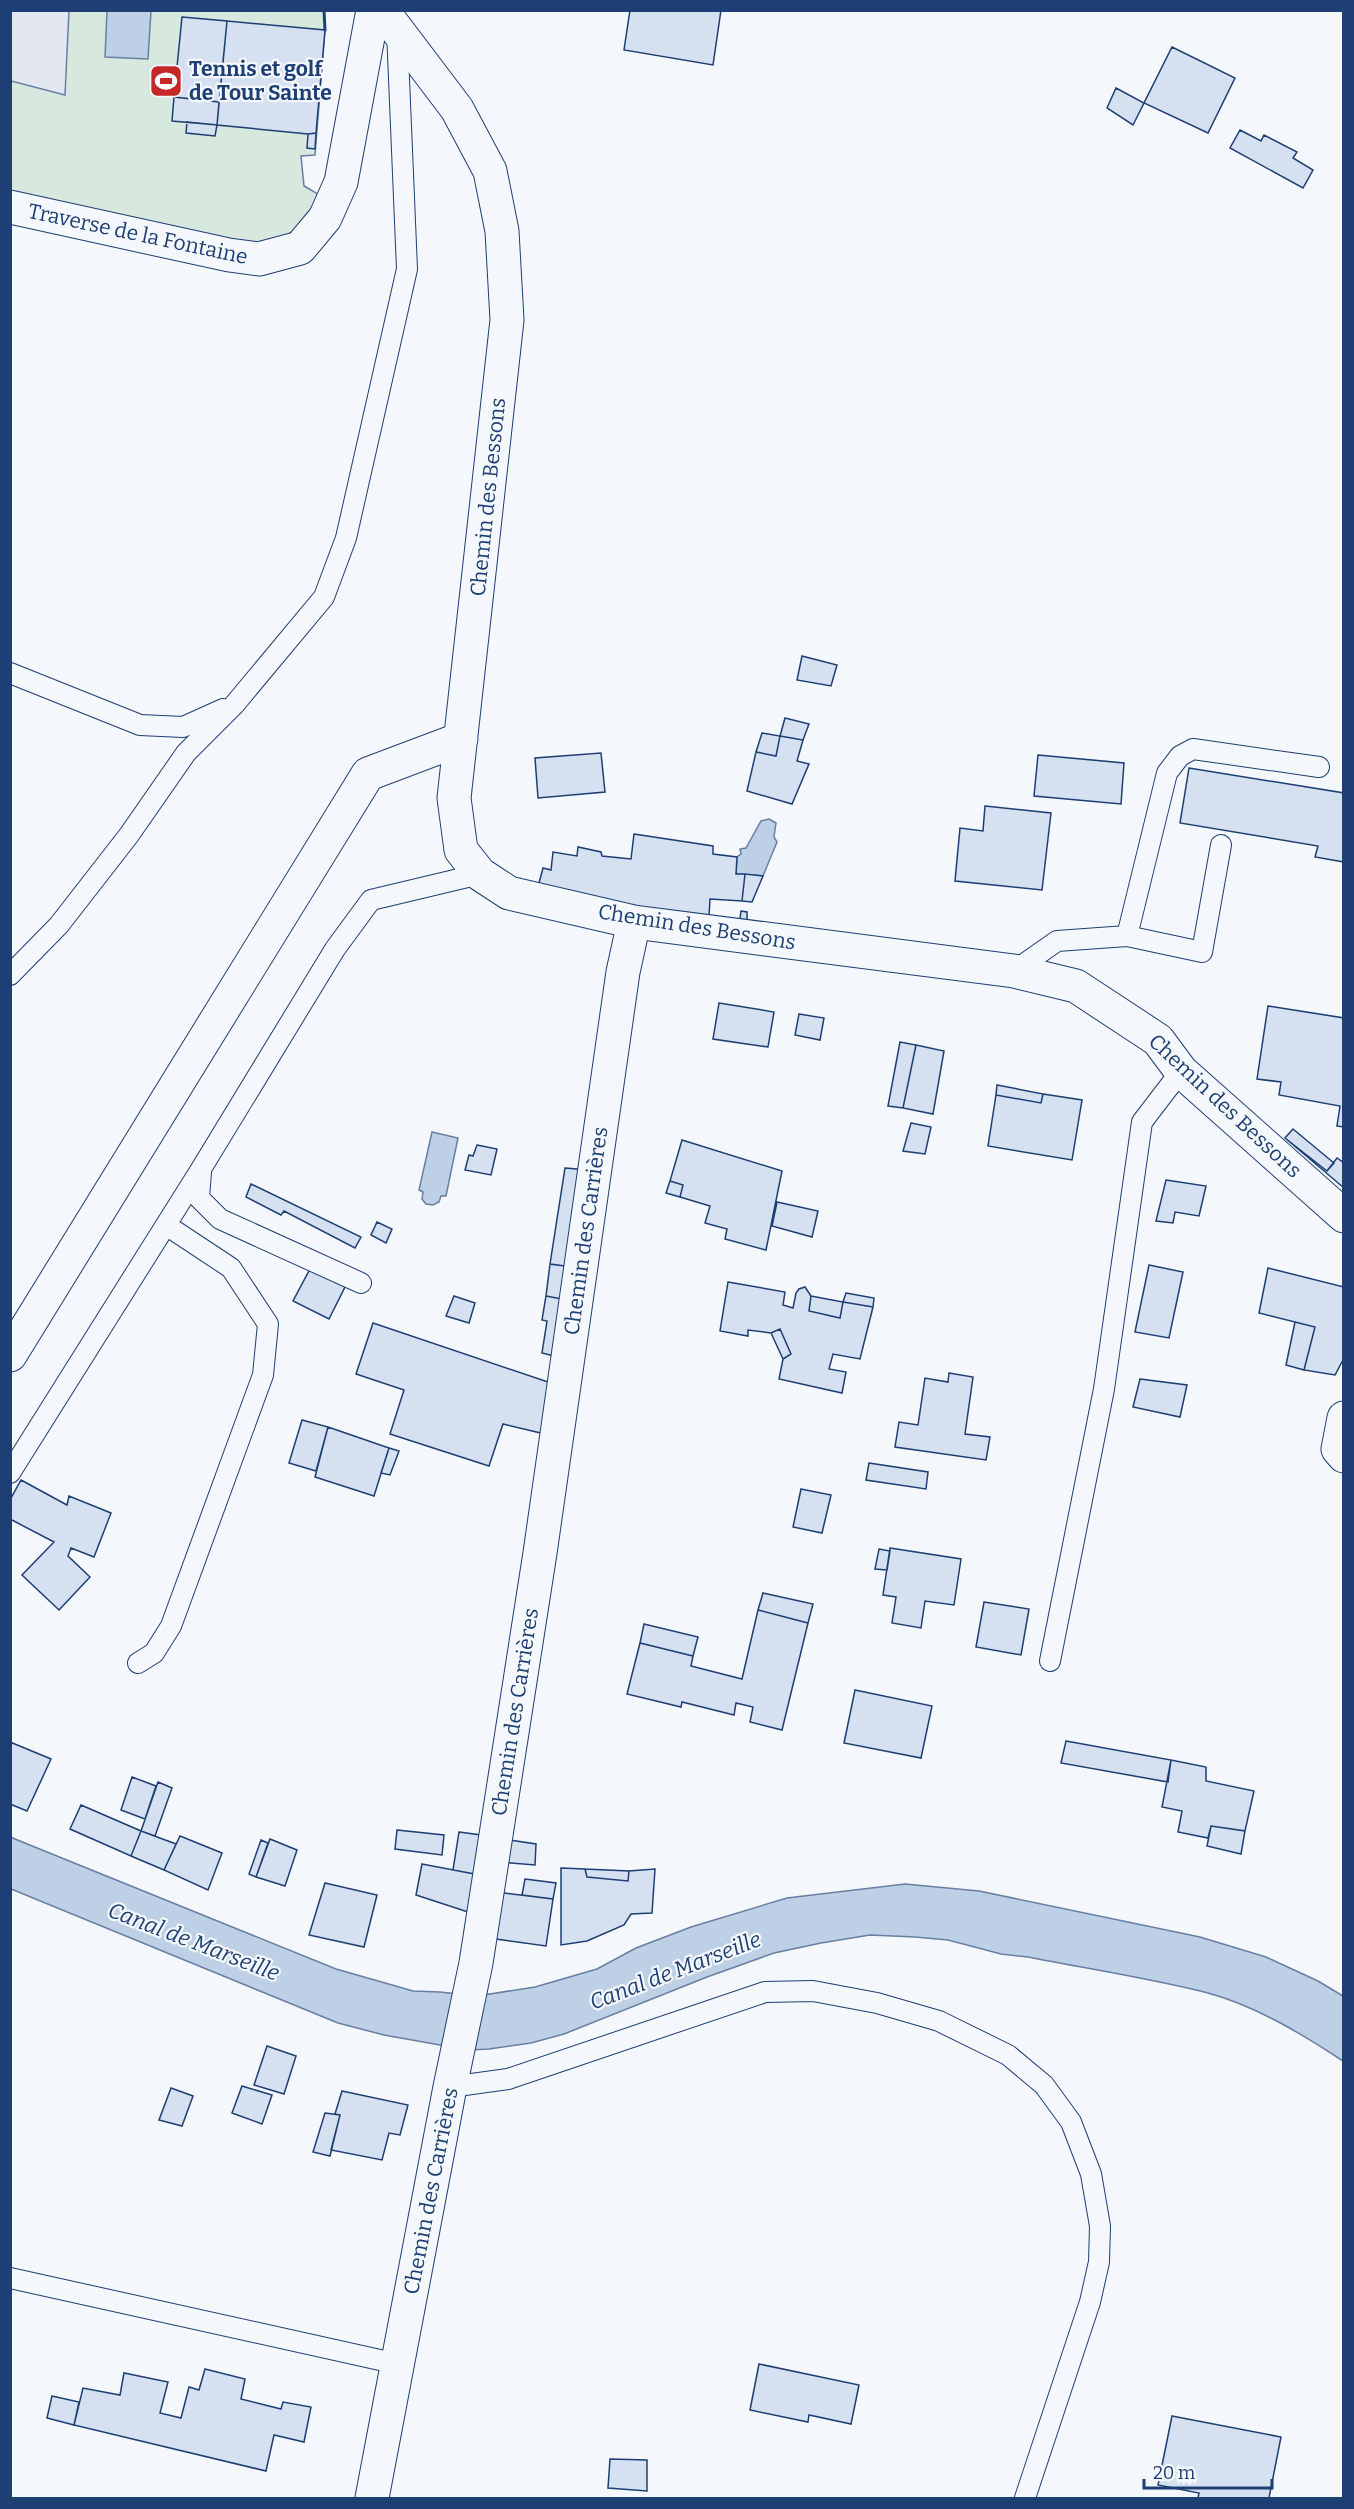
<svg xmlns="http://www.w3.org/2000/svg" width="1354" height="2509" viewBox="0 0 1354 2509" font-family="Bitter,serif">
	<rect width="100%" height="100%" fill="#f4f7fb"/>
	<path fill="#d7e8df" stroke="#687fa3" stroke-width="1.5" d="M11 11H324L325 30 315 155 301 156 304 186 318 194C304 230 291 234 258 250L11 198Z"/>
	<path fill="#e3e8f0" stroke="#687fa3" stroke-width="1.5" d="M11 10 69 11 65 95 11 81Z"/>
	<path fill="#bed0e5" stroke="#687fa3" stroke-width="1.5" d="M107 11H151L148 59 105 57Z
		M769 819 776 823 774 837 777 842 763 876 736 874 737 857 741 854 740 849 746 848 761 821Z
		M432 1132 458 1138 446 1196H441L439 1202 433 1205 426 1204 422 1199 423 1192 419 1190Z
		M10 1837 336 1969 413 1991 440 1992 477 1996 535 1987 597 1969 636 1948 691 1927 787 1898 905 1884 979 1891 1200 1937 1266 1957 1318 1981 1343 1996V2061C1302 2034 1256 2006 1208 1993 1149 1978 1088 1969 1028 1957L1001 1954 948 1940 915 1937 870 1935 821 1943 774 1953 707 1977 564 2034 531 2043 489 2049 468 2050 384 2035 338 2023 11 1889Z"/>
	<path fill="#d5e0f0" stroke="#1d3f73" stroke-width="1.5" d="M630 10H721L713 65 624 50Z
		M182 17 227 21 219 102 174 97Z
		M227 21 325 30 316 133 308 134 217 125Z
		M1172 47 1235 78 1208 133 1144 103Z
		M1116 88 1144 103 1133 125 1107 108Z
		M174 97 219 102 217 125 172 121Z
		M187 122 217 125 215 136 186 133Z
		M1240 130 1261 141 1264 135 1297 152 1293 158 1313 170 1303 188 1230 148Z
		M316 133 315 149 307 148 308 134Z
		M802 656 837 665 831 686 797 680Z
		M785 718 809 724 803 740 780 736Z
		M762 733 780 736 776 756 756 752Z
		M780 736 803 740 797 761 809 764 792 804 747 791 756 752 776 756Z
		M601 753 605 792 538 798 535 758Z
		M1038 755 1124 763 1121 804 1034 796Z
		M1189 768 1344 793V862L1315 857 1318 846 1180 823Z
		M985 806 1051 813 1042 890 955 881 960 828 983 831Z
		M634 834 713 846V854L737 857 736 874H745L742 901 710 899 709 916 673 913 538 887 543 868 551 870 553 852 577 856 578 847 601 852 602 856 631 859Z
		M745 874 763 876 752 902 742 901Z
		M741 911 747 912V920L740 919Z
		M719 1003 774 1012 768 1047 713 1039Z
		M1268 1006 1344 1018V1127L1337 1126 1340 1106 1279 1095 1281 1082 1257 1079Z
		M799 1014 824 1018 820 1040 795 1035Z
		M900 1042 916 1045 903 1108 888 1106Z
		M916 1045 944 1051 933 1114 903 1108Z
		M997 1085 1043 1094 1041 1103 996 1095Z
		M1043 1094 1082 1100 1072 1160 988 1146 996 1095 1041 1103Z
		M911 1123 931 1127 925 1154 903 1151Z
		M1293 1129 1334 1163 1327 1171 1285 1138Z
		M1285 1138 1327 1171 1337 1158 1344 1163V1188Z
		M682 1140 782 1171 766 1250 725 1239 727 1229 705 1223 710 1206 680 1197 683 1185 670 1181Z
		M477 1145 497 1149 491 1175 465 1170 469 1155 473 1156Z
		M565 1168 588 1170 572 1267 550 1264Z
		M1166 1180 1206 1186 1199 1216 1175 1212 1173 1223 1156 1221Z
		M670 1181 683 1185 680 1197 666 1193Z
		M251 1184 361 1237 355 1248 284 1211 281 1215 246 1197Z
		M777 1202 818 1211 812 1237 772 1226Z
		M377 1222 392 1229 386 1243 371 1235Z
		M550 1264 572 1267 567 1300 546 1296Z
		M1149 1265 1183 1272 1169 1338 1135 1332Z
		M311 1267 346 1285 329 1319 293 1301Z
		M1268 1268 1344 1287V1358L1335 1375 1304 1370 1315 1327 1259 1313Z
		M728 1282 785 1292 783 1305 793 1308 796 1293 799 1289 805 1287 811 1296 809 1311 840 1318 843 1302 873 1307 860 1359 833 1354 829 1369 846 1372 842 1393 779 1379 783 1359 791 1354 780 1329 771 1333 748 1330V1336L720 1331Z
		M846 1293 874 1298 873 1307 843 1302Z
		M454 1296 475 1303 469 1323 446 1316Z
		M546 1296 567 1300 558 1357 542 1353 547 1321 542 1320Z
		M811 1296 843 1302 840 1318 809 1311Z
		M1295 1322 1315 1327 1304 1370 1286 1365Z
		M373 1323 554 1384 545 1434 503 1424 489 1466 390 1434 404 1390 356 1374Z
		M780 1329 791 1354 783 1359 771 1333Z
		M949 1373 973 1377 965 1434 990 1437 986 1460 895 1447 899 1422 918 1425 925 1378 948 1382Z
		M1140 1379 1187 1385 1180 1417 1133 1407Z
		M302 1420 328 1427 316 1471 289 1463Z
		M328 1427 389 1448 374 1496 315 1477Z
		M389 1448 399 1451 390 1475 381 1473Z
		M869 1463 928 1472 926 1489 866 1480Z
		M21 1480 67 1505 69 1496 111 1513 94 1557 71 1548 68 1556 90 1577 59 1610 22 1575 54 1542 10 1519V1500Z
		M801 1489 831 1495 822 1533 793 1527Z
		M890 1548 961 1559 954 1605 925 1601 921 1628 892 1623 896 1597 883 1595Z
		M879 1549 890 1551 887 1570 875 1569Z
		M763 1593 813 1604 808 1623 758 1610Z
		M984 1602 1029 1609 1021 1655 976 1647Z
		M758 1610 808 1623 782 1730 750 1722 753 1707 736 1703 734 1715 682 1702 681 1707 627 1694 640 1643 693 1656 691 1666 742 1679Z
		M644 1624 698 1637 693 1656 640 1643Z
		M855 1690 932 1706 921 1758 844 1743Z
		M1066 1741 1171 1760 1168 1782 1061 1763Z
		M10 1742 51 1759 27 1811 10 1804Z
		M1171 1760 1206 1767V1781L1254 1791 1245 1831 1211 1826 1208 1838 1178 1832 1182 1811 1162 1807Z
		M132 1777 156 1786 145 1819 121 1810Z
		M158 1782 172 1788 155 1836 141 1831Z
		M81 1805 141 1831 131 1856 70 1829Z
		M1211 1826 1245 1831 1241 1854 1207 1846Z
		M397 1830 444 1835 442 1855 395 1849Z
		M141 1831 176 1844 164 1870 131 1856Z
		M459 1832 481 1835 475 1874 453 1870Z
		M180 1836 222 1853 208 1890 164 1870Z
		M270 1839 297 1850 285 1886 256 1877Z
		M503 1839 536 1844 535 1865 499 1862Z
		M261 1840 268 1843 256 1877 249 1874Z
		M422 1864 475 1874 468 1912 416 1895Z
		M561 1868 585 1869 587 1877 628 1881 629 1871 655 1869 652 1913 631 1914 624 1925 587 1941 561 1945Z
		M585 1869 629 1871 628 1881 587 1877Z
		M525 1879 556 1883 553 1899 522 1895Z
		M325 1883 377 1895 364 1947 309 1935Z
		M496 1892 553 1899 546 1946 489 1938Z
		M267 2046 296 2056 284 2094 254 2085Z
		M242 2086 272 2095 262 2124 232 2113Z
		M171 2088 193 2096 182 2126 159 2120Z
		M342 2091 408 2105 400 2135 389 2133 382 2160 331 2150 340 2115 335 2114Z
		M325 2113 340 2115 330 2156 313 2152Z
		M759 2364 859 2385 851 2424 809 2415 808 2422 750 2410Z
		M205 2369 245 2379 241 2399 281 2409 283 2402 311 2407 304 2442 274 2435 266 2471 74 2425 83 2388 120 2395 124 2373 168 2382 160 2413 181 2418 189 2387 199 2390Z
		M52 2396 79 2402 74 2425 47 2418Z
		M1172 2416 1281 2437 1269 2498H1198L1199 2493 1158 2485Z
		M610 2459 647 2460V2491L608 2488Z"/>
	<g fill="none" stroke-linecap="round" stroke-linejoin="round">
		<g stroke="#1d3f73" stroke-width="22">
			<path id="service" d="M10 673 140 725 183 727 223 709
				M1127 936 1167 773 1180 756 1193 749 1319 767
				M1014 971 1057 941 1127 936 1202 952 1221 845
				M10 975 59 925 129 835 186 753 234 705 324 597 346 538 407 269 397 31
				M201 1172 199 1198 220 1219 361 1283
				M10 1473 201 1169 335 949 371 900 480 874
				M1050 1661 1104 1389 1142 1122 1181 1071
				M138 1663 154 1653 171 1626 263 1375 268 1324 231 1268 166 1225
				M450 2087 508 2079 765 1992 813 1991 877 2003 939 2021 1008 2055 1044 2085 1071 2122 1091 2174 1100 2226 1099 2262 1090 2302 1025 2498
				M10 2278 398 2364"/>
		</g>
		<g stroke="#1d3f73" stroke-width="35">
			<path id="minor" d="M382 10 457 109 490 171 502 231 507 320 454 798 461 850 480 874 509 893 634 922 1014 971 1076 986 1158 1040 1181 1071 1344 1216
				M10 207 229 255 259 259 300 248 325 218 341 182 373 10
				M10 1355 368 774 461 739
				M1344 1418 1338 1449 1344 1456
				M372 2498 450 2087 476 1963 540 1553 623 972 634 922"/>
		</g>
		<use href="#service" stroke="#f4f7fb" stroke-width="20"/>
		<use href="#minor" stroke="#f4f7fb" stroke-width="33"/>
		<path stroke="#1d3f73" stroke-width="3" d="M324 10 325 30"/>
	</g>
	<defs>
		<g id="stadium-square" transform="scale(1.725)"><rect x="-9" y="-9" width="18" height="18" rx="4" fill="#c62828" stroke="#f4f7fb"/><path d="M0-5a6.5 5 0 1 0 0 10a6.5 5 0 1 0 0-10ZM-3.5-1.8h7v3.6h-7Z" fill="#fff"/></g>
	</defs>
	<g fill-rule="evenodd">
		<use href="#stadium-square" x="166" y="81"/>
	</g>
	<g text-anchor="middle" stroke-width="4.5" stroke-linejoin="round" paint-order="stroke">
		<g font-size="21" font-weight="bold" fill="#1d3f73" stroke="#f4f7fb" text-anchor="start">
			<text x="189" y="76">Tennis et golf<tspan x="189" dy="24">de Tour Sainte</tspan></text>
		</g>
		<g font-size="21" fill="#1d3f73" stroke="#f4f7fb">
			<text transform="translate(138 234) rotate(12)" y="7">Traverse de la Fontaine</text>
			<text transform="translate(488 497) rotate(-84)" y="7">Chemin des Bessons</text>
			<text transform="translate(697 927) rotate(9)" y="7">Chemin des Bessons</text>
			<text transform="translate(1225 1106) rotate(43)" y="7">Chemin des Bessons</text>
			<text transform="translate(586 1231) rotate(-82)" y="7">Chemin des Carrières</text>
			<text transform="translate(515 1712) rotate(-81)" y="7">Chemin des Carrières</text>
			<text transform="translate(431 2191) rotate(-79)" y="7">Chemin des Carrières</text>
		</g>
		<g font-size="22" font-style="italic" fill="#1d3f73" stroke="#f4f7fb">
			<text transform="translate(194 1941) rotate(21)" y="8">Canal de Marseille</text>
			<text transform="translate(675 1970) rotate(-21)" y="8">Canal de Marseille</text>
		</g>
	</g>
	<rect width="1354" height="2509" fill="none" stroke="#1d3f73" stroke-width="24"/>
	<path d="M1144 2479v9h128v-9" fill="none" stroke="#1d3f73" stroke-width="3"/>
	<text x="1153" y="2479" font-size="18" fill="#1d3f73" stroke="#f4f7fb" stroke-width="4.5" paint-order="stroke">20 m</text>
</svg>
